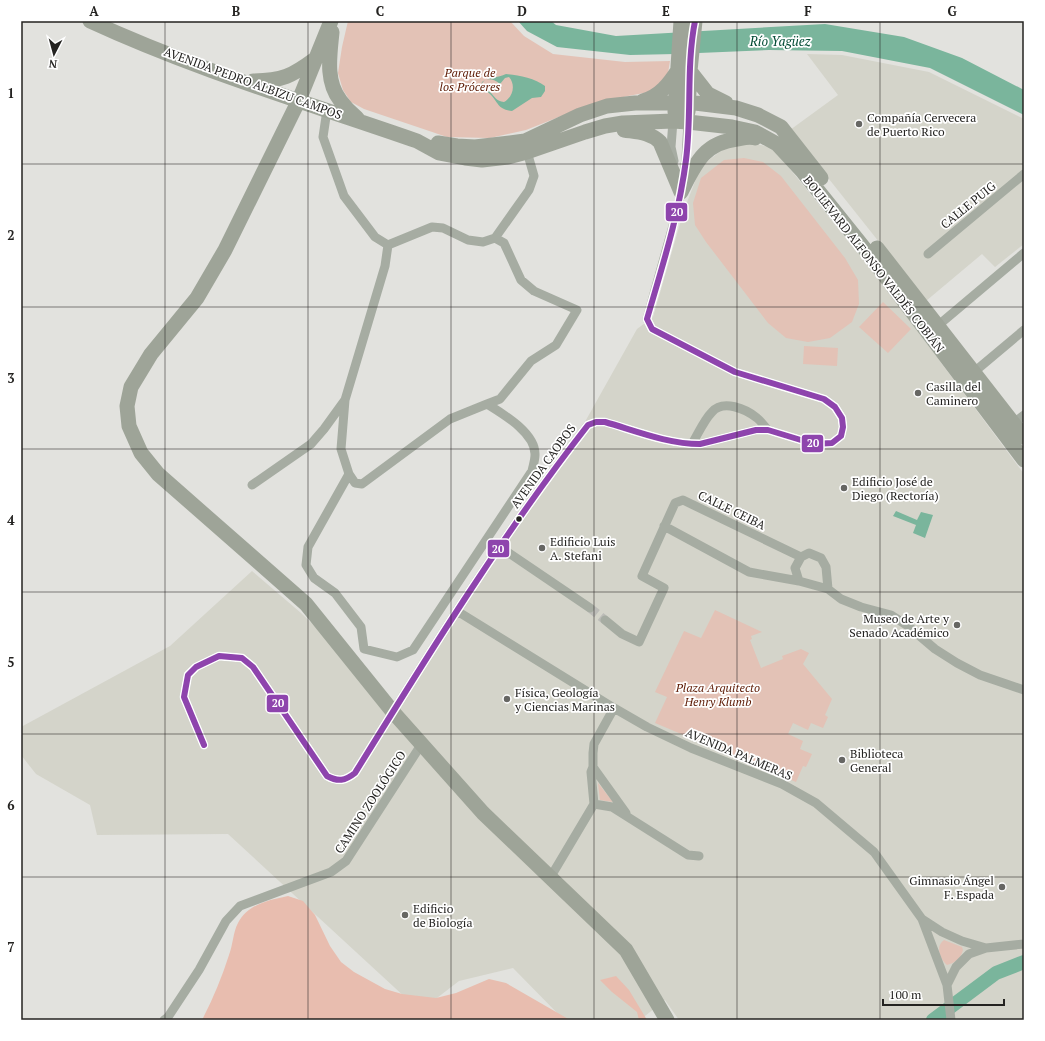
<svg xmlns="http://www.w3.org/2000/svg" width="1045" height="1041" viewBox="0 0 1045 1041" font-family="'PT Serif',serif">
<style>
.built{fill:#d4d4ca}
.green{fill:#e3c2b6}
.forest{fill:#e8bdaf}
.water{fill:#7ab59c;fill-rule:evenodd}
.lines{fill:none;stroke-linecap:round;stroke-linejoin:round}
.river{stroke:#7ab59c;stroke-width:14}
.street-tunnel{stroke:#bcbcb8;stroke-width:9;stroke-dasharray:9 4.5;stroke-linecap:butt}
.street{stroke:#a6aca2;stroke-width:9}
.primary{stroke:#9ea498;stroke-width:15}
.bus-1-casing{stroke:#fff;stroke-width:9}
.bus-1{stroke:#8e44ad;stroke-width:6}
.grid{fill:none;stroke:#242321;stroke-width:1;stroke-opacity:0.55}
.poi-dot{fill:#666663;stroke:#fff;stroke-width:1.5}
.bus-dot{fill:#242321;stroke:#fff;stroke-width:1.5}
.labels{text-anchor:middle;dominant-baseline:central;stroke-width:3.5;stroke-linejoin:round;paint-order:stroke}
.park-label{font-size:12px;font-style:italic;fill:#5e1b05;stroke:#fff}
.street-label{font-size:12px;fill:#242321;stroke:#fff}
.poi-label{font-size:12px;fill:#242321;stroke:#fff;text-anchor:start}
.water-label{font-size:13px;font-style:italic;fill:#024b34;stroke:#fff}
.line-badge{stroke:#fff;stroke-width:1.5}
.badge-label{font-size:11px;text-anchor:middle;font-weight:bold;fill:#fff}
.neatline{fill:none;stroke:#242321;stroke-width:1.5}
.grid-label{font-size:13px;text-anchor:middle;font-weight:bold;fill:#242321}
</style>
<rect width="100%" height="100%" fill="#e2e2de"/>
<path class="built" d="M807,54l35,1 87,17 95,47v125l-29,23 -13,-13 -56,47 -136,-171 48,-35z
M749,142l24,6 102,126 149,200v546h-345l-14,-20 -25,20h-76l-51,-52 -54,13 -39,30 -192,-177 -131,1 -7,-30 -54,-31 -15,-19v-28l149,-81 82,-75 49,42 93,90 61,-94 131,-189 51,-91 16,-12 31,-107 17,-44 25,-19z"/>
<path class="green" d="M348,21h162l14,15 29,18 72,8 45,-1 -3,18 -13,12 -26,5 -39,9 -63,25 -36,8 -43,-1 -83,-28 -13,-7 -8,-12 -5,-17 4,-26z
M744,158l19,4 18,14 64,82 13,22 1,24 -7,18 -22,16 -22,4 -22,-4 -18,-15 -62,-81 -11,-17 -2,-22 8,-25 23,-18z
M883,302l28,27 -23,24 -29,-26z
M804,346l34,2 -1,18 -34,-2z
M715,610l47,22 -11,4 1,3 -2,1 11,28 22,-9 -1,-3 19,-7 8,4 -6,11 29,35 -7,16 3,2 -5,11 -12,-5 -3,7 -15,-7 -5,11 15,7 -3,8 12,5 -6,13 -3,-1 -7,16 -141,-59 12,-26 -12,-5 29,-61 17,7z
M598,783l15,19 -13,-2z
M944,940l18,7 1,3c-2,8 -8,13 -16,15 -7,-6 -12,-19 -3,-25z"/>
<path class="forest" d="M288,896l15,5 12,14 15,31 11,16 13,10 31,17 17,5 34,4 20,-5 33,-14 17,4 64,37h-368c11,-21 20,-43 27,-65 4,-10 4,-23 9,-32 10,-19 31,-23 50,-27z
M616,976l13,14 18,30h-8l-2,-8 -25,-20 -12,-12z"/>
<path class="water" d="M518,21h33l5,4 60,11 209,-12 79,13 58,21 62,32v25l-94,-47 -88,-17 -73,-1 -94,4 -45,1 -73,-8 -30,-16z
M506,74c12,1 29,4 39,12v5l-4,6 -9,1 -20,13c-15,-2 -13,-8 -22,-17 -3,-3 -7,-4 -9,-8l1,-4c6,-5 16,-4 24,-8zM509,77c7,8 4,20 -5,25 -8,-1 -9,-5 -14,-10 -4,-3 -6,-3 -9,-6 3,-10 13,-7 19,-2l5,-6z
M896,511l21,9 4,-8 12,3 -8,23 -12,-5 3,-8 -23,-9z"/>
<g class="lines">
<path class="river" d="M933,1020l63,-47 28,-11"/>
<path class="street-tunnel" d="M590,608l15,12"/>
<path class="street" d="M327,110l-4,27 21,59 31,41 13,8
M673,121l-2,26 3,14
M928,254l96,-80
M935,328l89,-75
M974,372l50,-42
M345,400l-4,49 8,25 6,9 7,1 88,-65 37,-15c16,10 49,29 48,51 0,5 -2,11 -3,16l-119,179 -16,7 -33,-8 -3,-22 -26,-34 -21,-15 -8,-13 2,-18 41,-73
M487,404l13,-5 31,-38 25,-16 21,-35 -43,-19 -13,-11 -17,-37 -9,-5
M1010,426l14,-11
M692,444c6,-10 12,-24 20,-32 11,-13 34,-3 45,6 4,3 7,8 11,12
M252,485l59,-41 13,-15 21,-29 40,-134 3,-21 44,-18 11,1 25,12 15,2 12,-4 34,-48 5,-14 -8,-28
M664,526l85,46 50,9
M500,547l90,61
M828,589l-2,-22 -5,-9 -12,-5 -8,4 -6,11 4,13 29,8 13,10 20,8 30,8 17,11 27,23 22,14 23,12 44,15
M457,611l157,97 33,19 44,21 91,36 34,19 58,49 48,67 20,13 20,9 24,7 38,-4
M605,620l17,14 17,8 25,-54 -22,-12 33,-73 8,-3 118,57
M204,745l-20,-48 4,-22 8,-8 23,-11 23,2 11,9 74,109c11,6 18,5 28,-3 73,-118 147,-238 233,-348l8,-3h9c31,9 63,22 95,22l56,-14h12l46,14 18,-1 9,-7 2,-9 -1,-9 -7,-11 -11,-8 -89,-27 -83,-43 -5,-10 31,-111 8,-49 2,-37
M593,767l33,46
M594,804l18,3 76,48 11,1
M550,878l44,-74 -3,-32 2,-5v-14l1,-9 20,-36
M922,919l25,66 4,35
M947,985l9,-18 13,-13 17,-6
M164,1020l4,-3 31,-47 27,-49 14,-15 91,-34 15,-11 75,-116"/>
<path class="primary" d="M90,21c106,49 218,82 327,120l22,12 26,5 17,2 26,-3 19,-5 58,-20 20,-6 18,-3 50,-2 15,1 44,5 23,5 22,12 26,28 61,76 160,212
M331,21l-32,79 -74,150 -28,48 -46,56 -20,33 -4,19 2,20 12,27 17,21 148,130 87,108 90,101 143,137 41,70
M332,32c-2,22 -7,49 8,68 5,7 11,13 17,18
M690,71l18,23 18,9
M253,81c29,0 39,-5 62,-22
M643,101c17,-5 26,-17 35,-31
M675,112l6,-91
M688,112l2,-41 5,-50
M624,130c13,2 26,2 36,12l21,50
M438,143l19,3 18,1 35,-4 15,-2 55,-26 27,-9 28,-3h60l41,5 22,7 23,12 40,51
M681,192c14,-27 22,-49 56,-53 6,-1 12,-3 18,-1
M877,248l147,189"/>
<g class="bus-1-casing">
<path id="bus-1" d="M204,745l-20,-48 4,-22 8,-8 23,-11 23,2 11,9 74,109c11,6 18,5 28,-3 73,-118 147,-238 233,-348l8,-3h9c31,9 63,22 95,22l56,-14h12l46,14 18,-1 9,-7 2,-9 -1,-9 -7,-11 -11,-8 -89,-27 -83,-43 -5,-10c15,-52 32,-104 39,-159 6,-46 0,-93 9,-139"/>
</g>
<use href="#bus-1" class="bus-1"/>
</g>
<path class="grid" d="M165,21v999M308,21v999M451,21v999M594,21v999M737,21v999M880,21v999M21,164h1003M21,307h1003M21,449h1003M21,592h1003M21,734h1003M21,877h1003"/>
<g class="poi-dot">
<circle cx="859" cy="124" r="4"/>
<circle cx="918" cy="393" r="4"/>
<circle cx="844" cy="488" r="4"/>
<circle cx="542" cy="548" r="4"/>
<circle cx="957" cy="625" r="4"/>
<circle cx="507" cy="699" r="4"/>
<circle cx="842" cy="760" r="4"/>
<circle cx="1002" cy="887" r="4"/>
<circle cx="405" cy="915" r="4"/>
</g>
<circle class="bus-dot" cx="519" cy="519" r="3.5"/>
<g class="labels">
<g class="park-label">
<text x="470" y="72">Parque de<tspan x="470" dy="14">los Próceres</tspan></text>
<text x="718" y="687">Plaza Arquitecto<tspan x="718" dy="14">Henry Klumb</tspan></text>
</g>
<g class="street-label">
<text transform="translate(253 83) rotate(20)">AVENIDA PEDRO ALBIZU CAMPOS</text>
<text transform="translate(968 205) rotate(-39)">CALLE PUIG</text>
<text transform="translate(874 264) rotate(52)">BOULEVARD ALFONSO VALDÉS COBIÁN</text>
<text transform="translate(543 466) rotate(-54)">AVENIDA CAOBOS</text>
<text transform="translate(732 510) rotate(26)">CALLE CEIBA</text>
<text transform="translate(739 754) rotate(23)">AVENIDA PALMERAS</text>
<text transform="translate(370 802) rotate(-57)">CAMINO ZOOLÓGICO</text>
</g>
<g class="poi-label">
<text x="867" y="117">Compañía Cervecera<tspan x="867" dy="14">de Puerto Rico</tspan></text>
<text x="926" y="386">Casilla del<tspan x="926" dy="14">Caminero</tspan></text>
<text x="852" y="481">Edificio José de<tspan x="852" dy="14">Diego (Rectoría)</tspan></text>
<text x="550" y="541">Edificio Luis<tspan x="550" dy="14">A. Stefani</tspan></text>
<text x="949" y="618" text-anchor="end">Museo de Arte y<tspan x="949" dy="14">Senado Académico</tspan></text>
<text x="515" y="692">Física, Geología<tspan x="515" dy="14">y Ciencias Marinas</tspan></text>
<text x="850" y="753">Biblioteca<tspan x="850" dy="14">General</tspan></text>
<text x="994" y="880" text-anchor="end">Gimnasio Ángel<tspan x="994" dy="14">F. Espada</tspan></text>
<text x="413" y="908">Edificio<tspan x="413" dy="14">de Biología</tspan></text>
</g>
<g class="water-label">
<text x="780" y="41">Río Yagüez</text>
</g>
</g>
<g class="line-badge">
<rect x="665" y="202" width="23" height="20" rx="4" fill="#8e44ad"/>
<rect x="801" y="434" width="23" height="19" rx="4" fill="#8e44ad"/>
<rect x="487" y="539" width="23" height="19" rx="4" fill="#8e44ad"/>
<rect x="266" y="694" width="23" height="19" rx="4" fill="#8e44ad"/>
</g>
<g class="badge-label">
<text x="677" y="216">20</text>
<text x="813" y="447">20</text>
<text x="498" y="553">20</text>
<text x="278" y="707">20</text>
</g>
<rect width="1045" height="1041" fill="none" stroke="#ffffff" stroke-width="44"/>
<g transform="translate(54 54) rotate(186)" stroke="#ffffff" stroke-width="3" paint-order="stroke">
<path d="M0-3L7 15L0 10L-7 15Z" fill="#242321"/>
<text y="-6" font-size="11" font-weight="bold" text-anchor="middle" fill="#242321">N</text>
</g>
<path d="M883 999v6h121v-6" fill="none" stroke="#242321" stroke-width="2"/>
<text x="889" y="999" font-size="12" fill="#242321" stroke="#ffffff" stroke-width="3" paint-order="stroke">100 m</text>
<rect x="22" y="22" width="1001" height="997" class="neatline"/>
<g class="grid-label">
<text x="94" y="16">A</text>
<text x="236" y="16">B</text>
<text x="380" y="16">C</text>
<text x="522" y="16">D</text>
<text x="666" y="16">E</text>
<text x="808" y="16">F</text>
<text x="952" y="16">G</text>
<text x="11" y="98">1</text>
<text x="11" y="240">2</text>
<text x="11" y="383">3</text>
<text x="11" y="525">4</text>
<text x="11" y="667">5</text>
<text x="11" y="810">6</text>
<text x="11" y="952">7</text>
</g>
</svg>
